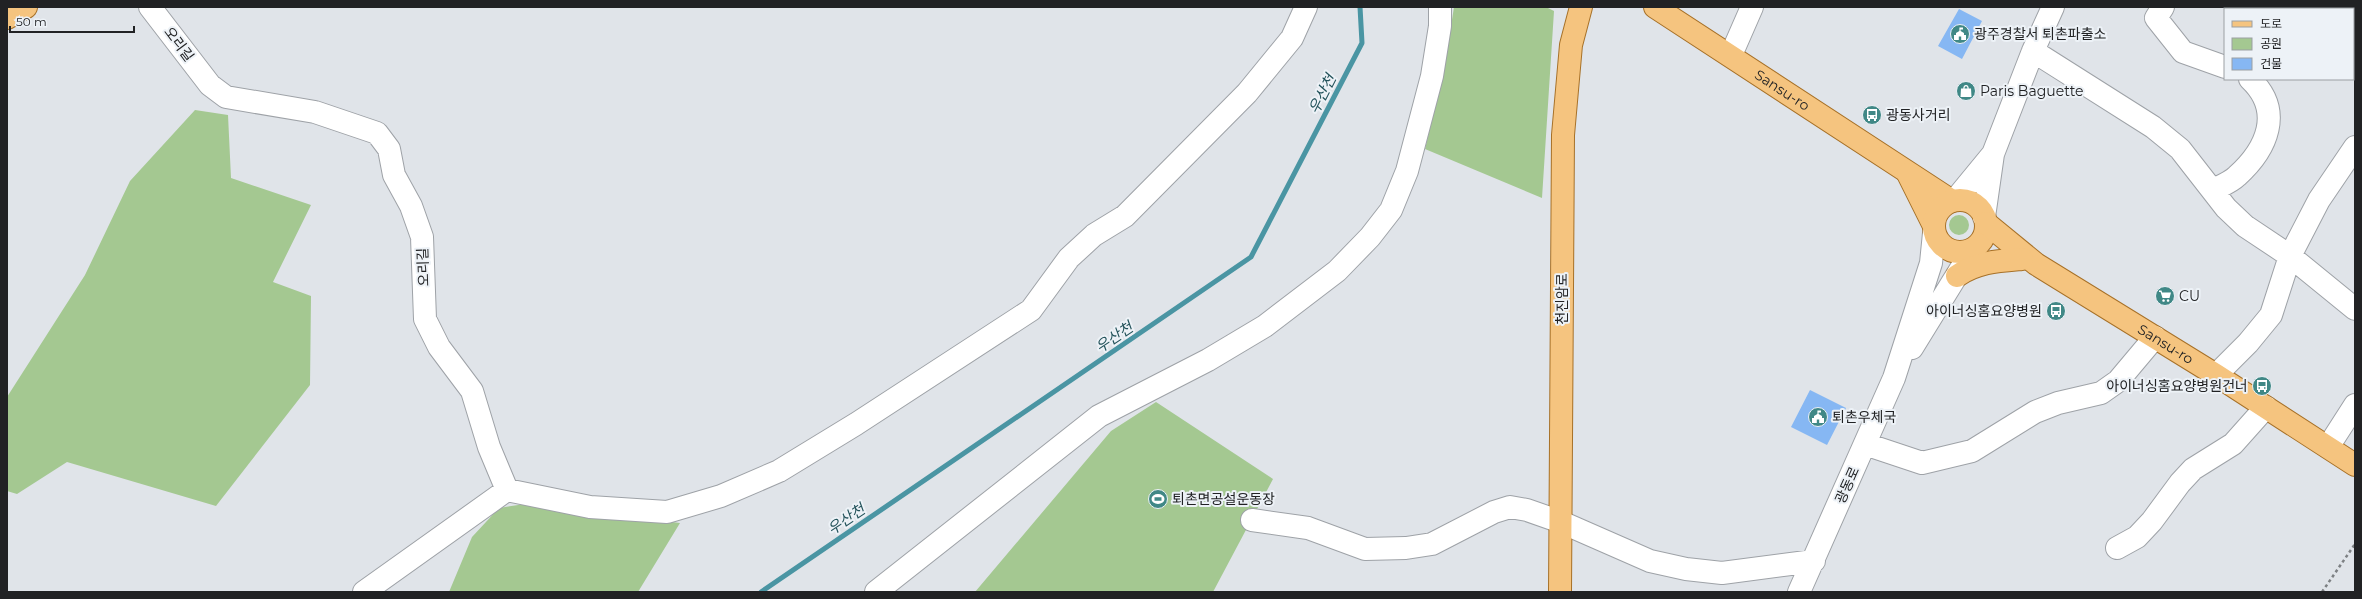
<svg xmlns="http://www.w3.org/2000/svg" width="2362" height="599" viewBox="0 0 2362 599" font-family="Montserrat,'Noto Sans KR',sans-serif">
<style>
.green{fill:#a4c891}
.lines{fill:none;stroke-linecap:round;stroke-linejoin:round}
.stream{stroke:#4a95a3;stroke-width:5}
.building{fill:#86b7f3}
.minor-casing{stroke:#9ea2a7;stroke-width:24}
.major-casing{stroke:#a77128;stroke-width:24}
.path{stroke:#7d8083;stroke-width:2.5;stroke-dasharray:3 3;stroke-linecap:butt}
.minor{stroke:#fff;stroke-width:22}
.major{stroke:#f5c47f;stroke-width:22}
.labels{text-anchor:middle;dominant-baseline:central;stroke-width:4;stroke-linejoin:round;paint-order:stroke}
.poi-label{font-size:14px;fill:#212224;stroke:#edf2f7;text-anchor:start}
.street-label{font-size:14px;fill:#212224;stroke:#edf2f7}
.water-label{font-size:15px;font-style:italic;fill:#23525a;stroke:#edf2f7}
</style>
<rect width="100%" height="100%" fill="#e0e4e9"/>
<path class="green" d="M1454,7h92l8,4 -12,187 -117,-49 20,-85z
M195,110l33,5 3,63 80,27 -38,77 38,14 -1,89 -94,121 -149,-44 -50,32 -10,-3v-94l78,-122 45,-94z
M1949 225a10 10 0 1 1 20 0a10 10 0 1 1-20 0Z
M1156,402l117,77 -60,113h-238l136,-161z
M525,504l155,19 -42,69h-189l23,-55 27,-29z"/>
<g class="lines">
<path class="stream" d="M761,592l490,-335 111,-214 -2,-36"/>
</g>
<path class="building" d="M1959,9l23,12 -20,38 -24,-13z
M1810,390l36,18 -19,37 -36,-18z"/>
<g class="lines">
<g class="minor-casing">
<path id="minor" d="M150,7l60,78 16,12 89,15 62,21 12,16 5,26 17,31 11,31 3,82 14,28 33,44 17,56 18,43 -143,102
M2163,7l-7,11 27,34 42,15
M2033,51l120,76 27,22 46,59 19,18 45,30 65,53
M1731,55l21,-48
M2213,190c8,-4 18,-8 24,-14 30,-27 47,-65 13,-97
M1955,200l37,-45
M1984,217l9,-63 40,-103 20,-44
M1912,348l61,-99
M2216,375l32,-32 23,-28 19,-59 29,-56 36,-53
M1865,444l57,19 50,-12 63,-39 23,-9 43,-10 17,-12 37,-44
M2328,447l27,-42
M507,490l83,17 77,5 54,-16 58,-25 77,-47 175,-114 38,-52 25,-23 31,-19 122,-123 45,-55 14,-31
M1252,520l56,8 57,21 41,-1 26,-4 62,-32 16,-5 17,3 34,12 89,39 36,8 36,4 92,-12
M2117,548l20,-11 15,-16 28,-38 13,-14 40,-25 33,-37
M876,592l223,-176 109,-56 57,-34 72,-55 33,-34 21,-27 16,-39 25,-95 8,-50v-19
M1799,592l95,-214 37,-115 3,-30"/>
</g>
<g class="major-casing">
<g id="major">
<path id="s1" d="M1655,7l297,194"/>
<path d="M7,18l19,-11"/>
<path d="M1908,174l25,50"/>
<circle cx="1960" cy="226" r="26"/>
<path id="s2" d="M1986,223l50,41 180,111 139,90"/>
<path d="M1957,276c20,-14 41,-15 65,-17"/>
<path d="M1560,592l3,-457 8,-90 10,-38"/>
</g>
</g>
<path class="path" d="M2322,592l33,-48"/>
<use href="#minor" class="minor"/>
<use href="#major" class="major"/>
</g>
<defs>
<g id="civic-disc" transform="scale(1)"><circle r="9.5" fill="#408886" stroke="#edf2f7"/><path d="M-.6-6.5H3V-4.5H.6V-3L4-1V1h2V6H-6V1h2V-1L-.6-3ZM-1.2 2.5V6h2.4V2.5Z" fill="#fff"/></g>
<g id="shop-disc" transform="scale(1)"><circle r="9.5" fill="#408886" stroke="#edf2f7"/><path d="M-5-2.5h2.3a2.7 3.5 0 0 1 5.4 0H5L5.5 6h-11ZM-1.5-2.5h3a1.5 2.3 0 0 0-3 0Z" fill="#fff"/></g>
<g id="bus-disc" transform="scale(1)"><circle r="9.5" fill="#408886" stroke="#edf2f7"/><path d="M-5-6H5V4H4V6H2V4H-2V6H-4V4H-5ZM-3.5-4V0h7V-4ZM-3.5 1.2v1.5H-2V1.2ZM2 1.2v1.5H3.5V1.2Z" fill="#fff"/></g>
<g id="supermarket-disc" transform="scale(1)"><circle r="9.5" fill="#408886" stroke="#edf2f7"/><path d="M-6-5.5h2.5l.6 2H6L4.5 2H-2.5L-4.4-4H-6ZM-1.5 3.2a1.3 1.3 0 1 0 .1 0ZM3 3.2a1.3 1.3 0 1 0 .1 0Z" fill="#fff"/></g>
<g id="stadium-disc" transform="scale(1)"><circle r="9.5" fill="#408886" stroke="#edf2f7"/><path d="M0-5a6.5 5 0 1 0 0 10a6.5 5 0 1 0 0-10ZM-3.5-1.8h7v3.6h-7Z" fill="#fff"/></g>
</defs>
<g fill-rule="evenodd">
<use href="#civic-disc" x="1960" y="34"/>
<use href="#shop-disc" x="1966" y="91"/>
<use href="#bus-disc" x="1872" y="115"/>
<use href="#supermarket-disc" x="2165" y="296"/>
<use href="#bus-disc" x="2056" y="311"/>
<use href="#bus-disc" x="2262" y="386"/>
<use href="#civic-disc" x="1818" y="417"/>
<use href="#stadium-disc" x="1158" y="499"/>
</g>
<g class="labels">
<g class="poi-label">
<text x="1974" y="34">광주경찰서 퇴촌파출소</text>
<text x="1980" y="91">Paris Baguette</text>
<text x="1886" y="115">광동사거리</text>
<text x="2179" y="296">CU</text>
<text x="2042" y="311" text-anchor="end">아이너싱홈요양병원</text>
<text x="2248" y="386" text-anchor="end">아이너싱홈요양병원건너</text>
<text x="1832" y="417">퇴촌우체국</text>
<text x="1172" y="499">퇴촌면공설운동장</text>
</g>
<g class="street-label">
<text transform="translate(179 44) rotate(53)">오리길</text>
<text stroke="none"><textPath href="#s1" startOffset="152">Sansu-ro</textPath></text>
<text transform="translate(423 267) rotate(-92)">오리길</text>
<text transform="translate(1562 299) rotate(-90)">천진암로</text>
<text stroke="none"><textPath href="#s2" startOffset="217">Sansu-ro</textPath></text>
<text transform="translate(1847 485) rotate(-66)">광동로</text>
</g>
<g class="water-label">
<text transform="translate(1322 94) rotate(-63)">우산천</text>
<text transform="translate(1114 337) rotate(-34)">우산천</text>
<text transform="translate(846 519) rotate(-34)">우산천</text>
</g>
</g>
<rect width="2362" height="599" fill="none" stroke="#212224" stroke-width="16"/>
<rect x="2224" y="8" width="130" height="72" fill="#edf2f7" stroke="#9b9fa3"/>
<rect x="2232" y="21" width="20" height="6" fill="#f5c47f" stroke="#9b9fa3"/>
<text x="2260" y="28" font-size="12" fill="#212224">도로</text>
<rect x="2232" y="38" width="20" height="12" fill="#a4c891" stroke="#9b9fa3"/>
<text x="2260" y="48" font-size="12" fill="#212224">공원</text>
<rect x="2232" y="58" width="20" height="12" fill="#86b7f3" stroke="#9b9fa3"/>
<text x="2260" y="68" font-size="12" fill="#212224">건물</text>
<path d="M10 26v6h124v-6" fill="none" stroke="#212224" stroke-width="2"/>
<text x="16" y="26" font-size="12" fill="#212224" stroke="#edf2f7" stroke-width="3" paint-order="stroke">50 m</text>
</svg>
